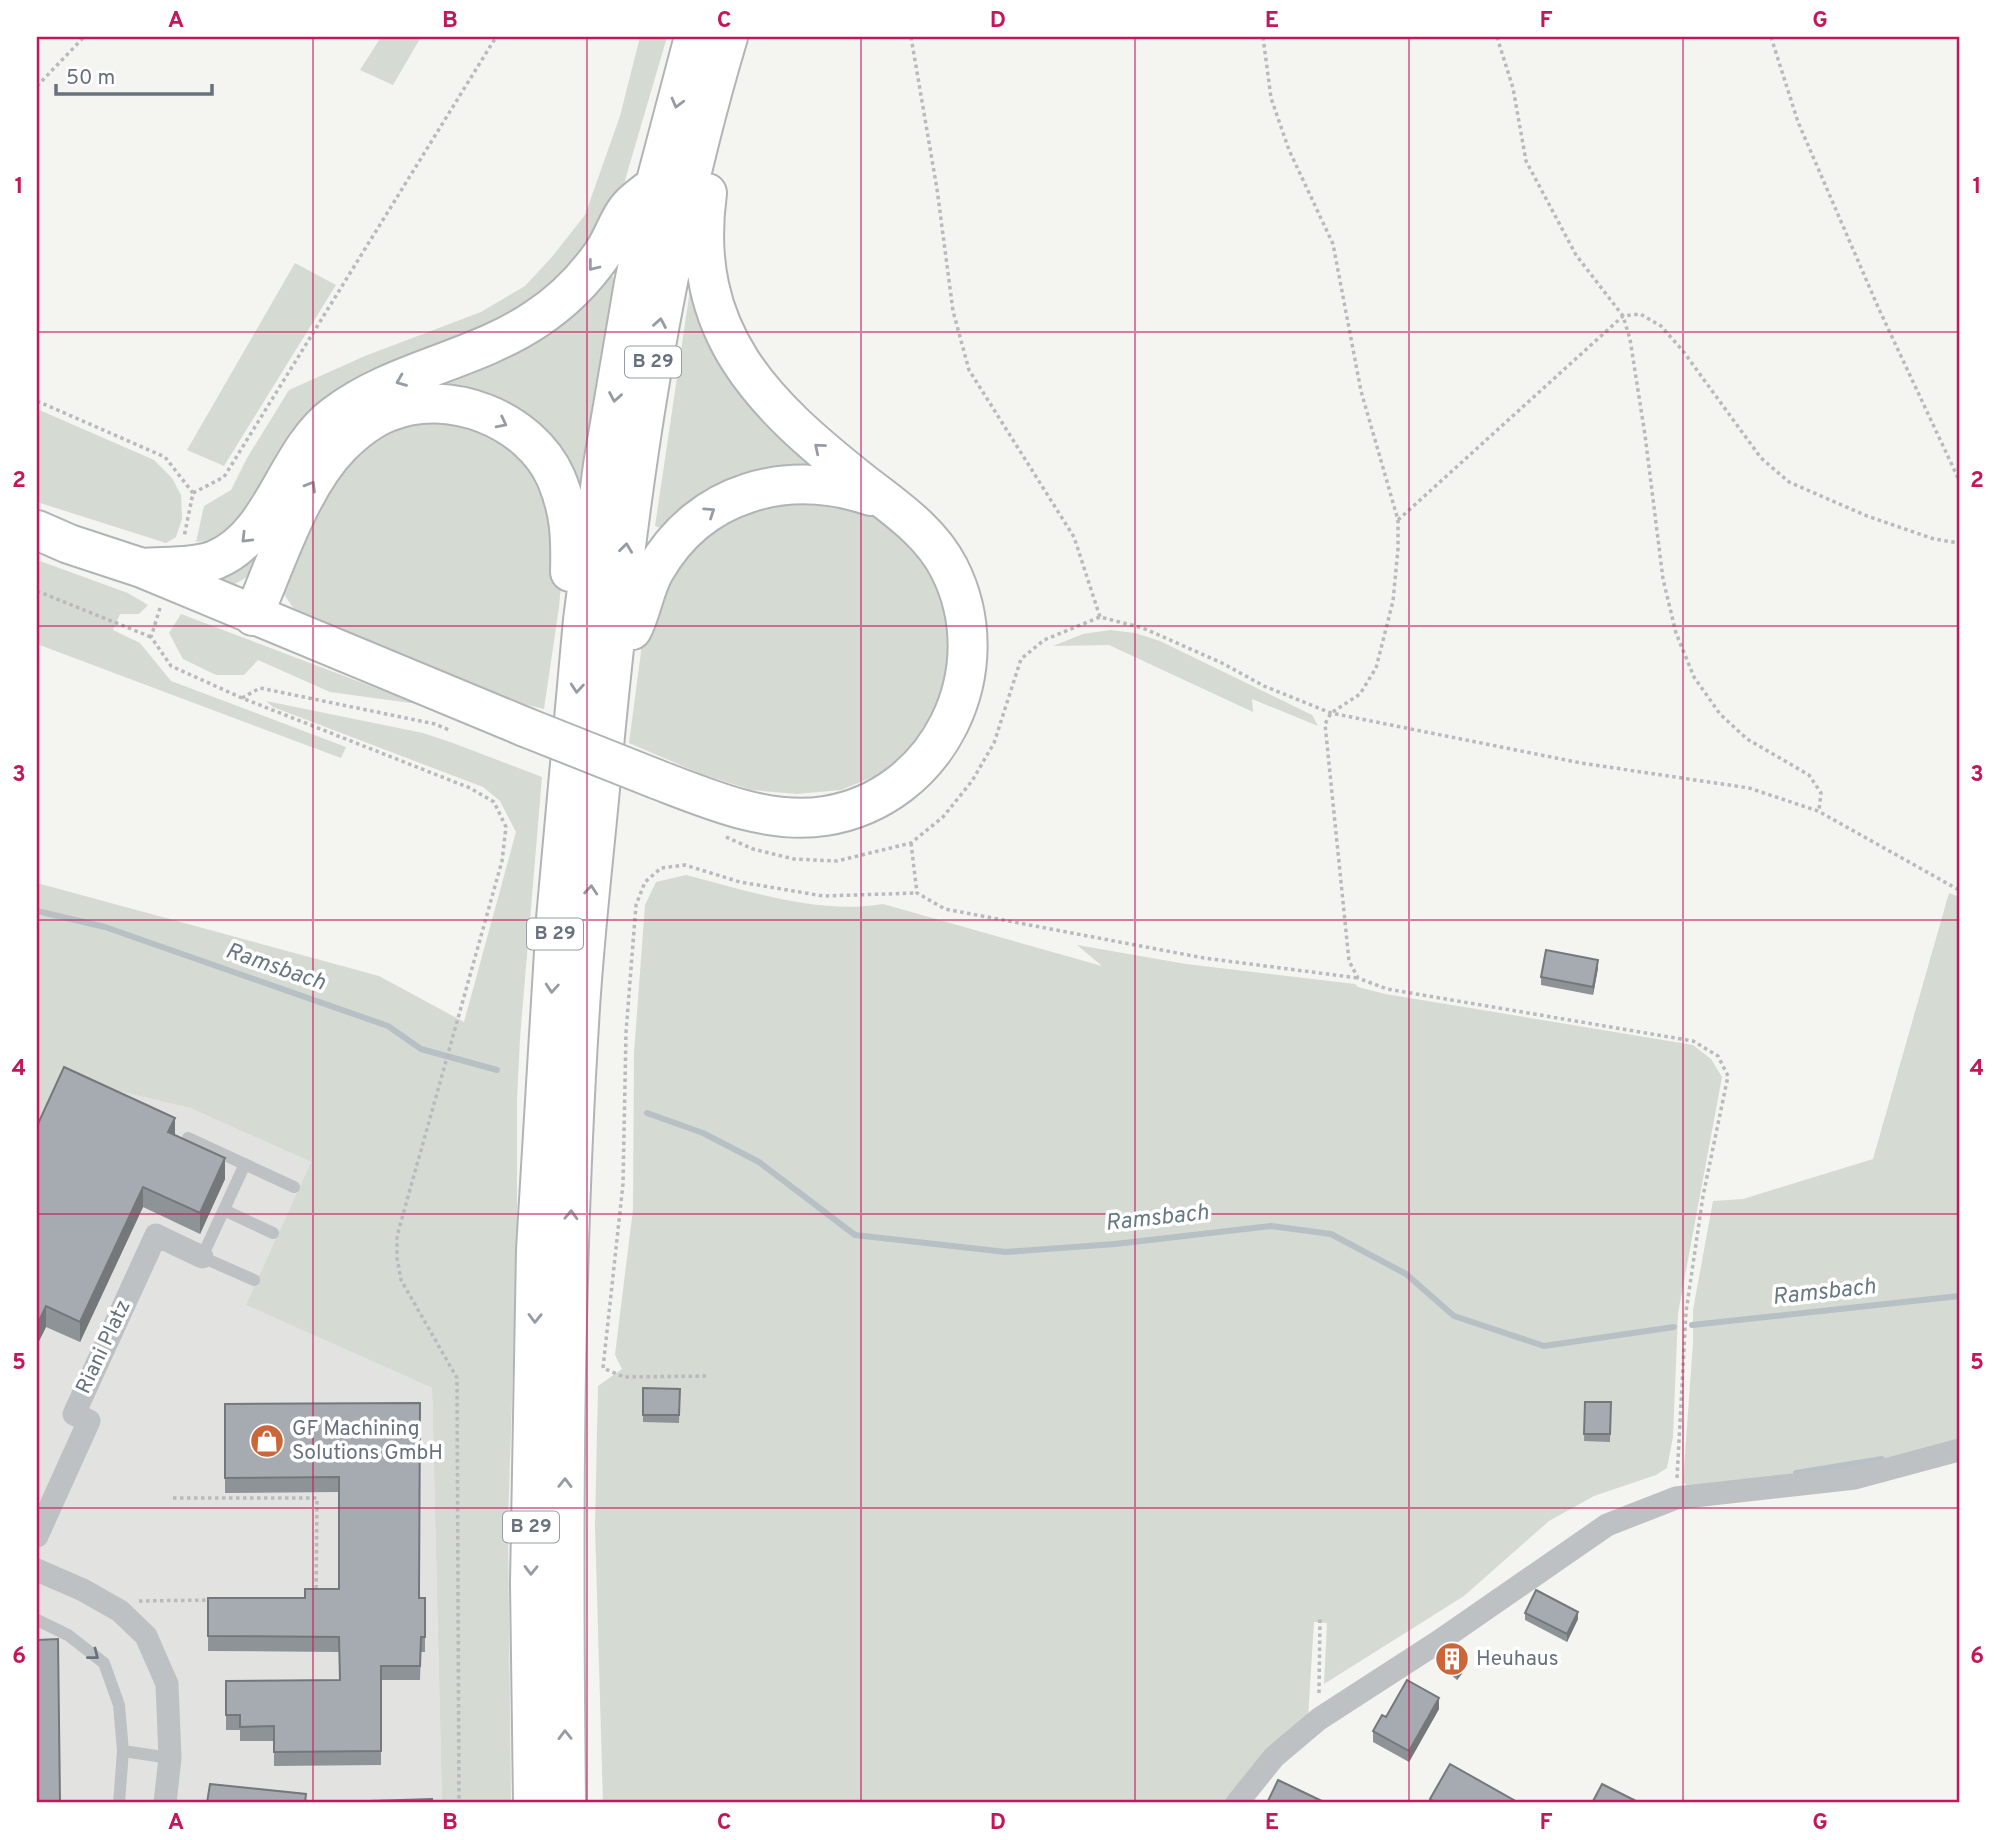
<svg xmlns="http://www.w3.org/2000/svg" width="1996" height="1840" viewBox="0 0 1996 1840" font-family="Overpass,sans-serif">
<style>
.built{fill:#e2e3e1}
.green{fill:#d5dad3}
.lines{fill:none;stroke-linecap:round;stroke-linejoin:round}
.stream{stroke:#b7c0c4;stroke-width:6}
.highway-casing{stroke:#b1b4b7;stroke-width:42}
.path{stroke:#b8babc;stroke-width:3.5;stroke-dasharray:3.5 3.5;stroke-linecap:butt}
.lane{stroke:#bec1c4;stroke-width:12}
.street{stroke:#bec1c4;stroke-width:23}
.highway{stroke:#fff;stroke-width:38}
.highway-bridge-casing{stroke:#b1b4b7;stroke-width:42;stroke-linecap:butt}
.highway-bridge{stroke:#fff;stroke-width:38}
.wall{fill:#8e9397}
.shaded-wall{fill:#74787b}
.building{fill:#a5abb0;stroke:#74787b;stroke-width:2}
.oneway{stroke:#959ca5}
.oneway2{stroke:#67727e}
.grid{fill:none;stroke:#c2185b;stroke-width:2;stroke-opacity:0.55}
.labels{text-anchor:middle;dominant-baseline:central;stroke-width:7;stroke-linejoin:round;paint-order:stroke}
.shield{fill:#fff;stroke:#959ca5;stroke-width:2}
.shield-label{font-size:19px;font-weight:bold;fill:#67727e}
.street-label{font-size:21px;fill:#67727e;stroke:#fff}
.poi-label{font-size:21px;fill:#67727e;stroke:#fff;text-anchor:start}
.water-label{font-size:23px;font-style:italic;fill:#687982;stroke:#fff}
.neatline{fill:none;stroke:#c2185b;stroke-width:2.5}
.grid-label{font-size:23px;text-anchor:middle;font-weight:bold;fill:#c2185b}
</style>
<rect width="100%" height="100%" fill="#f4f4f1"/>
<path class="built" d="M59,1077l131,31 121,54 -64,143 185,83 10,415h-405v-679z"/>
<path class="green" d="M381,37h40l-28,48 -33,-15z
M640,37h27l-44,150 -55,88 -327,252 -29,13 -16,2 8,-36 27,-16 16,-32 42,-68 76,-34 116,-44 44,-26 26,-28 34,-43 35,-99z
M295,263l41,22 -112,181 -37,-16z
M693,270l141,201 -168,59 -11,-4z
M602,272l7,1 5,5 -36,213c-28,-68 -89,-111 -164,-99 -29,5 -55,16 -77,36 -38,36 -56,92 -80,139l-12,11 -10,6 -35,-14c86,-24 77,-91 133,-144 46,-43 114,-50 169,-76 39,-19 71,-46 100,-78z
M37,409l117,51 18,18 9,17 1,24 -6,18 -10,6 -129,-41z
M450,412l86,52 27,99 -4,44 -15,102 -34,-8 -216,-92 -13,-19 22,-65 62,-86z
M777,499l86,10 36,23 28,29 19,39 4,70 -14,43 -23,34 -33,27 -39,16 -44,4 -45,-4 -51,-16 -72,-31 17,-129 51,-77z
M37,560l91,33 20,12 -9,9h-19l-7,16 27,13 31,38 175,66 -5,11 -304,-114z
M181,614l237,90 -88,-12 -72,-32 -14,15h-28l-33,-16 -14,-26z
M1110,630l25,3 25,8 152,74 6,11 -66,-27 1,13 -144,-67 -56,1 30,-12z
M266,701l157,32 30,10 89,34 -22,261 -3,62v142l-9,282 3,279h-69l-10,-415 -186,-83 65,-143 -121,-54 -131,-31 -22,47v-241l342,93 85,46 52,-190 -16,-31 -17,-14 -210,-80z
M686,875c63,16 132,40 197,29l219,62 -25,-21 109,19 169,20 3,3 27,7 308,51 18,14 11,18 -44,236 -5,124 -6,31 -11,7 -62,21 -45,25 -85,75 -140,88 3,-61 -13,-1 -6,96 -79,85h-626l-8,-277 3,-140 24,-17 -7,-14 18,-146 1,-156 11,-148 11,-23z
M1949,893l10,4v546l-104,25 -167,19 -5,-5 10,-139v-33l20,-109 30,-2 130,-40z"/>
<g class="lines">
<path class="stream" d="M37,911l68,16 283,99 33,23 76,21
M647,1113l56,20 56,29 96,73 151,17 109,-8 156,-18 60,8 75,40 48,42 90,30 130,-19
M1692,1325l267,-29
M1796,1473l86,-14"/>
<g class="highway-casing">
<path id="highway" d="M37,530l32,14 73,24 383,159
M142,568c24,-2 51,0 73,-8 59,-24 70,-108 120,-145 59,-45 139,-54 201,-96 26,-17 49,-40 67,-66 10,-14 15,-34 26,-46 6,-7 14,-12 20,-17
M253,616c23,-53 47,-129 87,-170 14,-14 30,-27 48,-34 60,-25 142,7 168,66 14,33 15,59 14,94
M632,630c10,-19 12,-41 23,-60 45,-79 133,-102 216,-74
M656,779c52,20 112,46 169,37 114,-18 176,-146 124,-248 -19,-37 -54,-60 -86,-85 -100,-79 -175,-150 -156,-290
M533,1803l-3,-220 6,-333 20,-331 27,-299 20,-155 31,-182 21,-98 39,-148
M566,1803c-3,-265 -3,-531 14,-795 5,-81 15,-161 22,-241 23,-246 55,-493 126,-730"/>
</g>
<path class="path" d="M911,37l26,152 16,122 16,59 105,167 26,80
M1263,37l8,61 18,52 44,94 28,147 37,129v29l-5,52 -17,67 -16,26 -29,19 -6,11 24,237 9,17 29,11 306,52 25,15 10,20 -25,120 -17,116 -9,166
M1497,37l16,51 13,73 50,94 47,61 7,23 15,96 18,144 13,54 18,44 26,37 27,25 62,36 12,18 -2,17
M1771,37l27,85 80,185 81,173
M37,86l47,-49
M37,401l128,56 28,36 -9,44
M193,493l31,-16 272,-440
M1398,520l225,-204 17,-2 21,12 22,25 78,107 28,24 78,34 67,23 25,4
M37,591l114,46
M160,608l-9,29 20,29 71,32 228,90 24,14 12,25 -4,34 -105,375v22l4,22 56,98 2,425
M242,698l18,-10 175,36 14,6
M726,837l27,12 41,10 43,2 74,-18 32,-26 29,-36 22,-38 27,-84 23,-19 56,-23 43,11 79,35 42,23 67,27 250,50 168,25 69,23 141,79
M911,843l6,50 28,16 259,49 154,20
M706,1376l-82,1 -21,-9 20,-184 3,-152 10,-127 9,-23 16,-14 24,-3 55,17 83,14 94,-3
M173,1498h144l-1,95
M139,1601l73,-1
M1319,1693l1,-74"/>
<path class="lane" d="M188,1138l106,49
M245,1164l-43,93 52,23
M224,1210l49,23
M37,1620l31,15 36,28 15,42 4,46 -4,52
M123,1751l47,7"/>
<path class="street" d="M37,1536l52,-115 -15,-7 82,-179 46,22
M37,1570l46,20 37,21 26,25 21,48 3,74 -5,45
M1237,1803l37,-46 45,-38 119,-77 169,-117 69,-27 179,-20 104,-28"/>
<use href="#highway" class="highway"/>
<g class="highway-bridge-casing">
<path id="highway-bridge" d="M525,727l131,52"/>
</g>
<use href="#highway-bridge" class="highway-bridge"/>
</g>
<path class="wall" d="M1598,968l-5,27 -52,-10v-8z
M37,1126l138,9 50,44 -25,55 -57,-27 -63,135 -34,-15 -8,16h-1z
M643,1388l37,1 -1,34 -36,-1z
M1585,1402h26l-1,40 -26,-1z
M420,1403v195h5v54h-4l-1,28h-39v85l-107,1v-25h-34v-11h-14v-49l114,-1 -1,-28 -131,-1v-53h97l34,-9v-97l-114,1v-89z
M1525,1613l53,6 -11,23 -42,-22z
M1440,1663l27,4 -10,13 -17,-14z
M1439,1709l-30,53 -36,-20v-11l13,-14z"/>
<path class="shaded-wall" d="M1598,960v8l-5,27v-8z
M175,1118v21l-7,-7z
M225,1158v21l-25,55v-21z
M143,1187v20l-63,135v-20z
M46,1306v21l-8,16v-20z
M1578,1612v7l-11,23v-8z
M1467,1663v4l-10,13v-4z
M1439,1698v11l-30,53v-11z"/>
<path class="building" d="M1546,950l52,10 -5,27 -52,-10z
M64,1067l111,51 -7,14 57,26 -25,55 -57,-26 -63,135 -34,-16 -8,17 -1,-1v-196z
M643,1388l37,1 -1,26h-36z
M1585,1402h26l-1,32h-26z
M420,1403l-1,195h6v39h-4l-1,29h-39v85l-107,1v-26l-34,1v-12h-14v-34l114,-1 -1,-43 -131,-1v-38h97v-9h34v-112l-114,1v-74z
M1536,1590l42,22 -11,22 -42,-21z
M58,1639l2,164h-23v-163z
M1450,1649l17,14 -10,13 -17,-13z
M1407,1680l32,18 -30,53 -36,-20 9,-16 4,2z
M1450,1764l69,39h-82l-7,-4z
M1278,1780l48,23h-59z
M210,1784l96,10 -1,9h-98z
M1602,1784l38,19h-48z
M432,1799v4h-63v-2z"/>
<defs><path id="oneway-chevron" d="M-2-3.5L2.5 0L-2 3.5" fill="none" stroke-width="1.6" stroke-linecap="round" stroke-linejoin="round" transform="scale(1.75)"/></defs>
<g class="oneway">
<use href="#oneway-chevron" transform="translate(677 103) rotate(105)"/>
<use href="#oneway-chevron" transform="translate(593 266) rotate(128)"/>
<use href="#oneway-chevron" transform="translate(660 323) rotate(-80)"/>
<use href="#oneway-chevron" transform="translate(401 381) rotate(158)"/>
<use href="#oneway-chevron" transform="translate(615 397) rotate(100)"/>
<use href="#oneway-chevron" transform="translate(502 423) rotate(27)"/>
<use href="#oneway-chevron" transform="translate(819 448) rotate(-140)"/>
<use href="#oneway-chevron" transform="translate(311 486) rotate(-59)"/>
<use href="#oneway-chevron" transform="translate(710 512) rotate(-34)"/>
<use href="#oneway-chevron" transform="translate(246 538) rotate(135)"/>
<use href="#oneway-chevron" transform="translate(626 548) rotate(-83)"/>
<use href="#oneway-chevron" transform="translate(577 688) rotate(95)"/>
<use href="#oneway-chevron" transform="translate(591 890) rotate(-85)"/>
<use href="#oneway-chevron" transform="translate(552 988) rotate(94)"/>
<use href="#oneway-chevron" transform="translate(571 1215) rotate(-88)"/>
<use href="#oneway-chevron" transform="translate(535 1318) rotate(91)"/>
<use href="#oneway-chevron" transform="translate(565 1483) rotate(-89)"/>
<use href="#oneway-chevron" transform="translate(531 1570) rotate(91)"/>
<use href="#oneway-chevron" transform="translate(565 1735) rotate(-91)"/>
</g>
<use class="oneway2" href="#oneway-chevron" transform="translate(94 1655) rotate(38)"/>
<path class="grid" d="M313,37v1766M587,37v1766M861,37v1766M1135,37v1766M1409,37v1766M1683,37v1766M37,332h1922M37,626h1922M37,920h1922M37,1214h1922M37,1508h1922"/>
<defs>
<g id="shop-disc" transform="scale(1.75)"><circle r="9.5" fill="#cc6639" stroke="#fff"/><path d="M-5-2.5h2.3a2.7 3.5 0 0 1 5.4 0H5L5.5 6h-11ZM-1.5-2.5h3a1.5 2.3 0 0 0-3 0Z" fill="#fff"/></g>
<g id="building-disc" transform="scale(1.75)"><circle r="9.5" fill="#cc6639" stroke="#fff"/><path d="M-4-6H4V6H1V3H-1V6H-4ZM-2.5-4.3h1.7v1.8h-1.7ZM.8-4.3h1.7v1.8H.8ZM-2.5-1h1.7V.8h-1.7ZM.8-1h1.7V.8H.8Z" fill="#fff"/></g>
</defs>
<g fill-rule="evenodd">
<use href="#shop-disc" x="267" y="1441"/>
<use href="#building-disc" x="1452" y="1659"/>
</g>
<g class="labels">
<g class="shield">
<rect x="625" y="346.5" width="56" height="31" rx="5"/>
<rect x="527" y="918.5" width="56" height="31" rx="5"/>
<rect x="503" y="1511.5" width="56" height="31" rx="5"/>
</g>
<g class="shield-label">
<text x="653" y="362">B 29</text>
<text x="555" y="934">B 29</text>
<text x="531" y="1527">B 29</text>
</g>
<g class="street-label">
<text transform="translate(104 1347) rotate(-65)">Riani Platz</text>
</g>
<g class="poi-label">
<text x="292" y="1429">GF Machining<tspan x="292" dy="24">Solutions GmbH</tspan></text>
<text x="1476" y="1659">Heuhaus</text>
</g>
<g class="water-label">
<text transform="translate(275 968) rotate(19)">Ramsbach</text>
<text transform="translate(1157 1219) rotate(-6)">Ramsbach</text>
<text transform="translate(1824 1293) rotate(-6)">Ramsbach</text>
</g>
</g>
<rect width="1996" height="1840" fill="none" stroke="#ffffff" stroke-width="77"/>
<path d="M56 84v10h156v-10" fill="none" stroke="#67727e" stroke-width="3.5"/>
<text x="66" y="84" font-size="21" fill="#67727e" stroke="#ffffff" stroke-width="5" paint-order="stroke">50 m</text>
<rect x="38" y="38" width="1920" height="1763" class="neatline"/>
<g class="grid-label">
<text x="176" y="27">A</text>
<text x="450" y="27">B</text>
<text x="724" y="27">C</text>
<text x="998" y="27">D</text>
<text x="1272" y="27">E</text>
<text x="1546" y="27">F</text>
<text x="1820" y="27">G</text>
<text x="19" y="193">1</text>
<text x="1977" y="193">1</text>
<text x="19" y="487">2</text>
<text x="1977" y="487">2</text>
<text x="19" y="781">3</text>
<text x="1977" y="781">3</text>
<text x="19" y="1075">4</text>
<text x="1977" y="1075">4</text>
<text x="19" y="1369">5</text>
<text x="1977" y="1369">5</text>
<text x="19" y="1663">6</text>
<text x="1977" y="1663">6</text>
<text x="176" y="1829">A</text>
<text x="450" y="1829">B</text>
<text x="724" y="1829">C</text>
<text x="998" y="1829">D</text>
<text x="1272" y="1829">E</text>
<text x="1546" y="1829">F</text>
<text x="1820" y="1829">G</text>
</g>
</svg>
